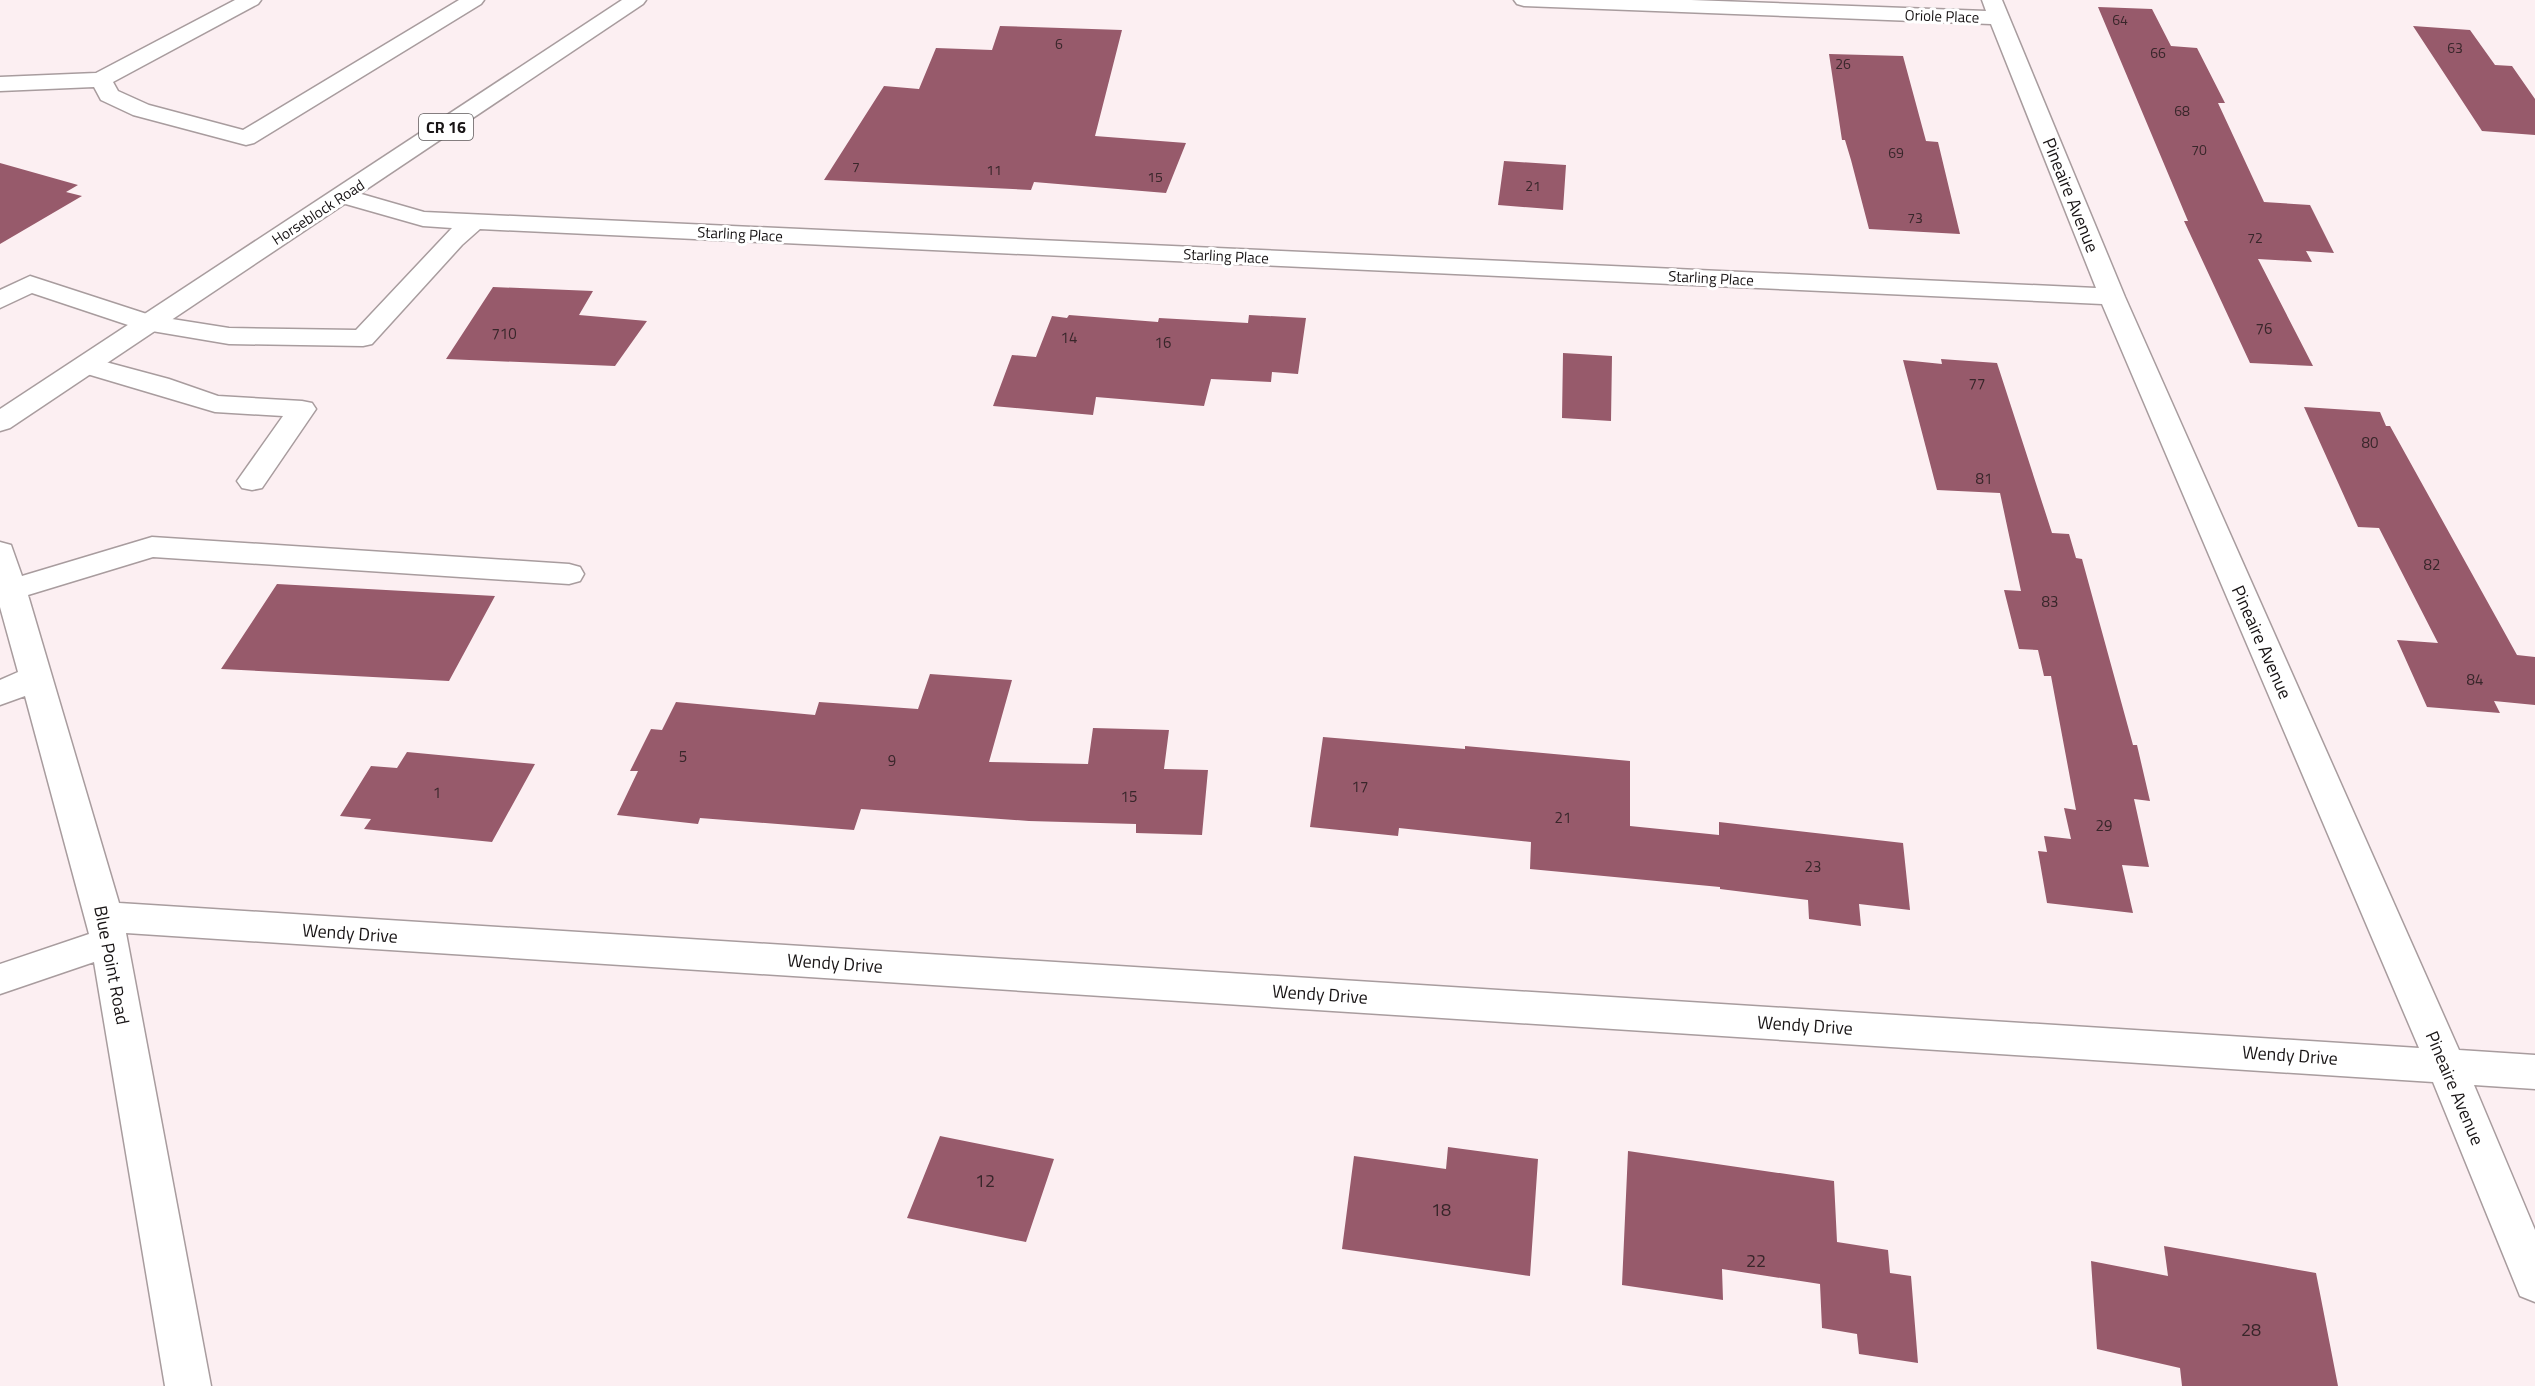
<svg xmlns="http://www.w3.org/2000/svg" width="2535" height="1386" viewBox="0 0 2535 1386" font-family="'Titillium Web',sans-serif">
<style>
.building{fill:#975a6b}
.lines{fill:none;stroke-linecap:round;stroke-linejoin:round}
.minor-casing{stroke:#a89c9e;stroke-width:3}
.major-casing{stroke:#a89c9e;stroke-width:3}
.minor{fill:#fff;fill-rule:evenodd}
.major{fill:#fff;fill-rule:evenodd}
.labels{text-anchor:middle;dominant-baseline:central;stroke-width:6;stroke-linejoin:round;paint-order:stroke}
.far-number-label{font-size:14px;fill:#38262a}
.far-street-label{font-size:15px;fill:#181415;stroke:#fff}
.number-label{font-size:15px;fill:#38262a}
.shield{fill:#fff;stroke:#5d5a5b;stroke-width:1.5}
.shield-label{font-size:16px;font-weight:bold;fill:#181415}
.street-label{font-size:18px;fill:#181415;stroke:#fff}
.near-number-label{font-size:18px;fill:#38262a}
</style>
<rect width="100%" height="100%" fill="#fceff2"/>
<path class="building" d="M2098,7l54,2 19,37 26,2 28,55h-7l46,99 46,3 24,48 -28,-2 6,11 -54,-3 55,107 -63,-3 -66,-142h4z
M1000,26l122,4 -27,106 91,7 -20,50 -132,-11 -3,8 -207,-10 60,-94 35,3 17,-41 56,2z
M2413,26l57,4 25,35 17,1 23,33v36l-53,-4z
M1829,54l74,2 23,85 12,1 22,92 -91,-5 -18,-69 -6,-20h-3z
M1504,161l62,4 -3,45 -65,-5z
M0,163l78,22 -12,7 16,4 -82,48z
M493,287l100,4 -14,24 68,6 -32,45 -169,-7z
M1069,315l89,7 1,-4 89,5 1,-8 57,3 -8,56 -26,-2 -1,10 -60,-3 -7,27 -108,-9 -3,18 -100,-9 19,-51 24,2 16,-41 15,2z
M1563,353l49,3 -1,65 -49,-3z
M1941,359l56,4 55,170 17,1 7,24 6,1 51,186h4l13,56 -16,-2 15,68 -27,-2 11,48 -86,-10 -9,-52 9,1 -3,-16 27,3 -7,-31 12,2 -25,-134h-7l-6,-26 -19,-1 -15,-59 17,1 -21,-98 -63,-3 -34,-130 39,4z
M2304,407l76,5 6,14h4l127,229 18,2v48l-41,-4 6,12 -73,-6 -30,-67 41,3 -59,-115 -21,-1z
M277,584l218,12 -46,85 -228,-12z
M930,674l82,6 -23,82 99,2 5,-36 76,2 -5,39 44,1 -6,65 -66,-2v-9l-107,-3 -168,-12 -7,21 -154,-12 -2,6 -81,-9 21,-44h-8l21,-42 11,1 14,-28 139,13 4,-13 99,7z
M1323,737l142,12v-3l165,15v65l89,9v-13l184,21 7,67 -51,-6 2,22 -52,-7 -1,-19 -88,-11v-2l-190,-18 1,-27 -132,-14 -1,8 -88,-9z
M407,752l128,12 -43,78 -128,-13 7,-10 -31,-3 31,-50 26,2z
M940,1136l114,23 -28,83 -119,-24z
M1448,1147l90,12 -8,117 -188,-27 12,-93 92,13z
M1628,1151l206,30 3,61 51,8 2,23 21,3 7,87 -59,-9 -2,-20 -35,-6 -2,-44 -98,-15 1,31 -101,-15z
M2164,1246l152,27 22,113h-156l-2,-18 -83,-19 -6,-88 77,15z"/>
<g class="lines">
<g class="minor-casing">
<path id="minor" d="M235,0h26l-3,4 -145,78 5,9 31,14 94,25 216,-130h25l-3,4 -227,139 -8,2 -113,-30 -32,-15 -7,-13 -94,4v-14l96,-4z
M1514,0h177l295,11 -4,-11h20l123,297 334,753 76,5v34l-61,-4 61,145v72l-15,-6 -87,-214 -2307,-149 85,453h-46l-71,-424 -94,32v-30l89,-30 -64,-238 -25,9v-25l18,-8 -18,-65v-65l11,3 11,31 130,-39 417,27 11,3 4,7 -4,7 -11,3 -416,-27 -125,38 91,308 2300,145 -317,-744 -1622,-75 -18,16 -90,99 -9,2 -134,-2 -89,-15 -108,-36 -32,15v-18l30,-14 123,40 76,12 127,2 96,-102 -29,-2 -88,-25 -3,-5 3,-5 9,-2 80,23 1672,76 -105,-264 -467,-18 -7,-2z
M87,357l82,22 49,17 84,5 10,2 4,6 -54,79 -10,2 -10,-2 -5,-7 46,-65 -68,-4 -138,-41 -4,-6 4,-6z"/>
</g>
<g class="major-casing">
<path id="major" d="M622,0h24l-3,4 -633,424 -10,3v-22z"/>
</g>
<use href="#minor" class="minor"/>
<use href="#major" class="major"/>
</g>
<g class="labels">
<g class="far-number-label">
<text x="2120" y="19">64</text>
<text x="1059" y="43">6</text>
<text x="2455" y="47">63</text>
<text x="2158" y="52">66</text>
<text x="1843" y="63">26</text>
<text x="2182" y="110">68</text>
<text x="2199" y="149">70</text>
<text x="1896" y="152">69</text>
<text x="856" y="166">7</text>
<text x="994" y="169">11</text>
<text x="1155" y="176">15</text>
<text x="1533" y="185">21</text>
<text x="1915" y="217">73</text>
<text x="2255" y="237">72</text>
</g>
<g class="far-street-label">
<text transform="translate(1942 16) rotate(2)">Oriole Place</text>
<text transform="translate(318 212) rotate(-33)">Horseblock Road</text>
<text transform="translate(740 234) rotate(3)">Starling Place</text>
<text transform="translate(1226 256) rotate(3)">Starling Place</text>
<text transform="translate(1711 278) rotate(3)">Starling Place</text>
</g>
<g class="number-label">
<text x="2264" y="328">76</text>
<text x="504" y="333">710</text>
<text x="1069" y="337">14</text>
<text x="1163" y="342">16</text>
<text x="1977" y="383">77</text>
<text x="2370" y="442">80</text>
<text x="1984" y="478">81</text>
<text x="2432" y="564">82</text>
<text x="2050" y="601">83</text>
<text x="2475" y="679">84</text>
<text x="683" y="756">5</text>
<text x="892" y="760">9</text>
<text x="1360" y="786">17</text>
<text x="437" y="792">1</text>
<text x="1129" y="796">15</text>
<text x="1563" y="817">21</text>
<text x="2104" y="825">29</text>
<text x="1813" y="866">23</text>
</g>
<rect class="shield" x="419" y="114" width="54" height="26" rx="4.5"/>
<g class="shield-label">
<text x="446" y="127">CR 16</text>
</g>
<g class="street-label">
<text transform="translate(2071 195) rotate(68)">Pineaire Avenue</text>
<text transform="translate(2262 642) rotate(66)">Pineaire Avenue</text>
<text transform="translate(350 933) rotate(4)">Wendy Drive</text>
<text transform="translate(835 963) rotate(4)">Wendy Drive</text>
<text transform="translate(112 965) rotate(79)">Blue Point Road</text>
<text transform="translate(1320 994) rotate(4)">Wendy Drive</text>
<text transform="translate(1805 1025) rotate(4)">Wendy Drive</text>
<text transform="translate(2290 1055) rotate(4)">Wendy Drive</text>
<text transform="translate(2455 1088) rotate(67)">Pineaire Avenue</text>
</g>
<g class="near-number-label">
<text x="985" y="1180">12</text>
<text x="1441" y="1209">18</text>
<text x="1756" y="1260">22</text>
<text x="2251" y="1329">28</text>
</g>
</g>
</svg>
